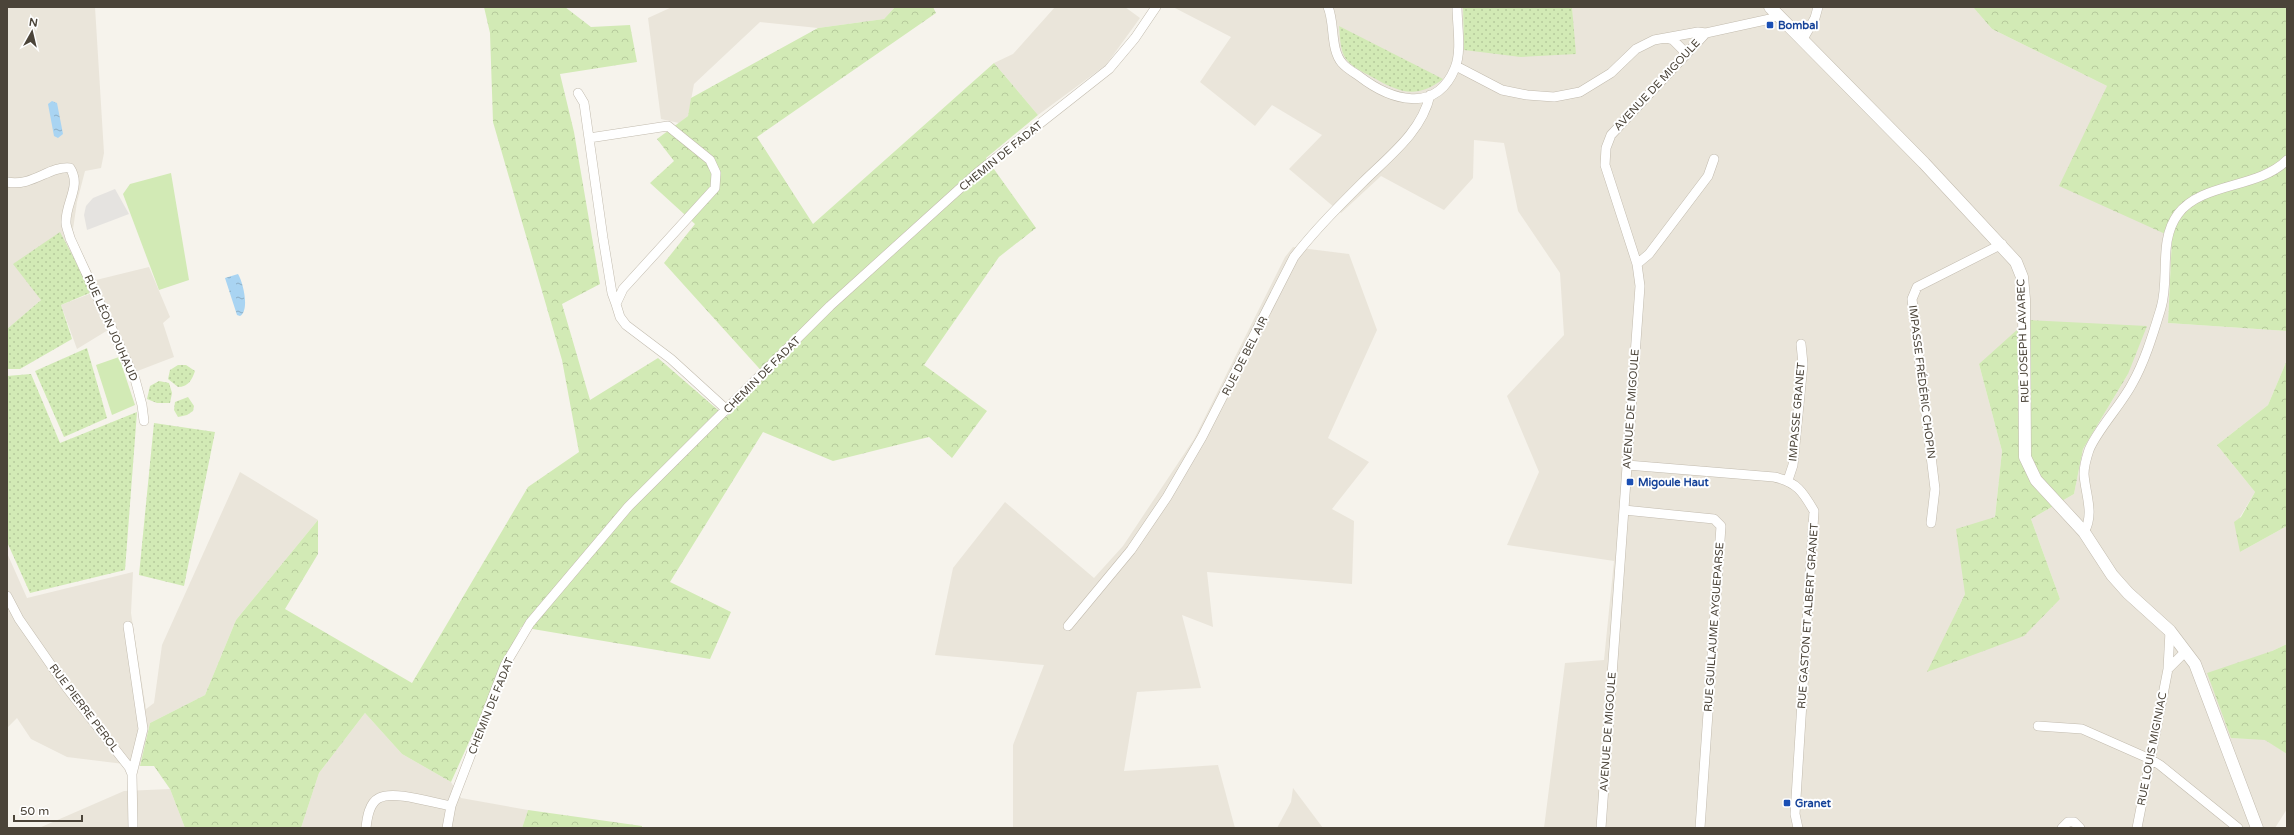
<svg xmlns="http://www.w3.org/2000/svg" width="2294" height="835" viewBox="0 0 2294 835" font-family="'Varela Round',sans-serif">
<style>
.residential{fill:#eae5da;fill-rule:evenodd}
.grass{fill:url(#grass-dots)}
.forest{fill:url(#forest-crowns)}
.park{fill:#d2eab5}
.parking{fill:#e5e3e0}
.water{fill:url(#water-ripples)}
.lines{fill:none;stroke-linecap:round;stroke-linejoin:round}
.minor-casing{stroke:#c2bbae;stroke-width:10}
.tertiary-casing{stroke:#c2bbae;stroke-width:13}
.minor{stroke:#fff;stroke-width:9}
.tertiary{stroke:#fff;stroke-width:12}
.transit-dot{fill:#1a4fb4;stroke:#fff;stroke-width:1.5}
.labels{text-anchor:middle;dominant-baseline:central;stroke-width:4;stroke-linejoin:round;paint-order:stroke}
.transit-label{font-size:11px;font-weight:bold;fill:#164399;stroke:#fff;text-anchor:start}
.street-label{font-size:11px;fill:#4b4439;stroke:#fff}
</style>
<defs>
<pattern id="grass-dots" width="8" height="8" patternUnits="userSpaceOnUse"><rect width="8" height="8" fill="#d2eab5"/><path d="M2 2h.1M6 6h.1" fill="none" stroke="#b6ca9c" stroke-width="1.8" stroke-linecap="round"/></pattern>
<pattern id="forest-crowns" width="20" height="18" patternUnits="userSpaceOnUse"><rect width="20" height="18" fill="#d2eab5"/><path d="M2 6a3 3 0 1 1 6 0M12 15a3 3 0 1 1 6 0" fill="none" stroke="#b6ca9c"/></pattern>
<pattern id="water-ripples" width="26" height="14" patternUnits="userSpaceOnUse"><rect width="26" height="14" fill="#a9d4f2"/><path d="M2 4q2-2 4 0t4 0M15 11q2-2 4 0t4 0" fill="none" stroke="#8caec5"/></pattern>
</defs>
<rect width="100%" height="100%" fill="#f6f3ec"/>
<path class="residential" d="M7,7h88l9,146 -3,15 -16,3 -8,31 -5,34 24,44 53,-13 21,50 -7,6 11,34 -47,18 -19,-45 -31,19 -16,-44 31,-12 -51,7 -34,29z
M672,7h223l-11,12 -66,9 -58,-6 -66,62 -6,32 -9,7 -18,-4 -13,-101z
M1055,7h70l15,11 -34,47 -68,50 -44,-52 19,-9z
M1173,7h290l1,43 111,4 -3,-47h401l19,22 115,57 65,151 -4,86 119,8v29l-19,45 -51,40 38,47 -15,25v35l47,-26v118l-15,7 -41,87 34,1 22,15v55l-12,19h-731l21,-165 39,-3 10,-99 -107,-16 32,-73 -32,-76 57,-61 -4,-62 -42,-62 -14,-68 -30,-3 -1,38 -29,32 -63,-34 -40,37 -52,-44 33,-34 -50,-30 -17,21 -55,-44 31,-45zM1339,26l20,44 -13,-11 -4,-9zM1979,364l149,10 -45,75 -9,45 -43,25 29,80 -132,73 37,-78 30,-77 7,-66z
M1293,247l56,7 28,76 -49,108 41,24 -37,47 22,12 -2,63 -145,-12 6,55 -31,-12 19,73 -64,4 -13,79 94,-6 17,63h-222v-83l31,-80 -109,-10 18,-87 52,-66 89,76 29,-32 71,-107 91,-182z
M240,472l78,48 -82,100 -31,75 -55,28 -10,43 -73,-9 -36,-18 -14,-21 -10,10v-175l20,45 106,-26 -2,41 15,96 8,-6 8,-58z
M365,713l37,41 49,28 10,16 67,12 -6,18h-221l18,-55z
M1293,788l30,40h-46l14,-26z
M170,789l15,39h-146l85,-37z"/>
<path class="grass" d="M1463,7h109l4,47 -55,3 -57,-7z
M1339,26l104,53c-27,21 -44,13 -71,-2 -9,-5 -20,-10 -26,-18 -6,-8 -6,-23 -7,-33z
M60,232l32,60 -31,13 11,34 -52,30h-13v-40l34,-29 -28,-36z
M87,348l20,70 -43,19 -29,-66z
M178,365h8l9,6c-3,9 -7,16 -17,16l-10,-8 2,-9z
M31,374l29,69 77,-31 -12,158 -95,23 -23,-51v-166z
M159,381l10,2 3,10 -2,10h-13l-10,-4 3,-13z
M188,397l6,9 -1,5 -6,4 -9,2 -4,-7 1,-8z
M154,423l61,9 -31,154 -45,-11z"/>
<path class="forest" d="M484,7h81l26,20 39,-2 7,37 -77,12 14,58 26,152 -38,20 28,96 68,-42 68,59 40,-41 -102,-113 31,-39 -45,-41 24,-22 -17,-22 31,-23 3,-18 127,-70 66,-9 11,-12h38l3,6 -179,124 56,87 181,-161 44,52 -52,43 50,70 -37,29 -75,108 63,46 -35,47 -23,-21 -96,24 -70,-29 -93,150 61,30 -21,47 -189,-32 -70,155 -49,-28 -37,-41 -46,60 -18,55h-116l-15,-39 -16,-23h-14l10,-43 55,-28 31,-75 82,-100v34l-33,55 127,74 116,-196 51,-35 -17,-92 -69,-238 -3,-89z
M1973,7h314v324l-119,-8 4,-86 -113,-51 48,-100 -115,-57z
M2028,320l119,6 -19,48 -45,75 -9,45 -43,25 29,80 -36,37 -97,36 38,-78 -9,-65 39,-12 7,-66 -23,-87z
M2287,360v166l-47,26 -6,-30 7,-5 14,-25 -38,-47 51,-40z
M2287,644v110l-22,-14 -34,-2 -24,-65 65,-22z
M528,810l114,16v2h-120z"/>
<path class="park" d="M171,173l18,107 -30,10 -36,-96 7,-10z
M119,357l16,48 -23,10 -16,-50z"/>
<path class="parking" d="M115,189l14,25 -42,16 -3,-15 2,-9 7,-8z"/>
<path class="water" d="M52,101l5,2 6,31 -5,4 -4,-2 -6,-32z
M238,274c5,8 12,36 2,42l-3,-1 -12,-37z"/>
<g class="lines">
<g class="minor-casing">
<path id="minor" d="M1328,7c7,16 2,42 14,56 4,5 11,9 17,13 31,24 77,39 96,-8 7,-17 2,-43 2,-61
M1666,38l7,2 13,13
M1803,39l12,-21 3,-11
M1456,66l46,24 25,5 27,2 26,-5 31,-19 25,-24 18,-9 44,-8 8,1 64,-14 8,-5
M578,93l6,10 19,135 9,55 4,11
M589,138l79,-12 42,34 6,13 -1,15 -92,101 -7,15 4,13 6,8 45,34 56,51
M7,182c26,5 41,-16 63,-14 12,18 -5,35 -4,55 0,4 3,10 4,15l65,141 7,26 2,16
M1637,264l12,-10 59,-78 6,-17
M1627,465l147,12c23,5 29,15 40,34l-19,303 3,14
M1788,480l5,-15 10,-101 -2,-20
M1624,510l90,9 7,7 -21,302
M1931,523l4,-34 -23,-190 5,-12 85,-43
M2084,532c11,-18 1,-39 0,-58 0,-7 3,-18 5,-24 8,-20 32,-45 43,-66 13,-23 21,-50 29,-76 9,-30 -3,-67 17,-94 24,-32 80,-25 109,-54
M7,596l12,23 48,69 62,79 3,7 1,54
M128,626l15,103 -11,45
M1068,626l63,-76 36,-53 35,-60 92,-180c21,-27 44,-50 68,-74 26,-26 60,-51 68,-88
M2168,669l18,-18
M2038,726l44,3 68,30 10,6 78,63
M366,828c1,-10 3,-25 13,-30 15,-8 54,5 72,8
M447,828l4,-22 54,-141 25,-42 98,-116 202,-201 147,-133 132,-104 26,-31 21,-31
M1601,828l39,-542 -3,-22 -32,-99 1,-17 5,-13 95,-102
M2062,828l6,-6h6l6,6
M2137,828l31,-159 2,-38"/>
</g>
<g class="tertiary-casing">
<path id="tertiary" d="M1770,7l154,156 92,99 6,15 2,22 1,158 11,23 48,52 28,43 16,18 42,38 25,33 62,164"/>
</g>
<use href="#minor" class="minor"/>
<use href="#tertiary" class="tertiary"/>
</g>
<g class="transit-dot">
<rect x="1766" y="21" width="8" height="8" rx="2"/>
<rect x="1626" y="478" width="8" height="8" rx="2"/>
<rect x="1783" y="799" width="8" height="8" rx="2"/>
</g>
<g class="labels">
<g class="transit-label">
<text x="1778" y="25">Bombal</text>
<text x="1638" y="482">Migoule Haut</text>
<text x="1795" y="803">Granet</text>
</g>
<g class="street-label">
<text transform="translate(1657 85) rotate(-47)">AVENUE DE MIGOULE</text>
<text transform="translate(1001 156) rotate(-39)">CHEMIN DE FADAT</text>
<text transform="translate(111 328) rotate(66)">RUE LÉON JOUHAUD</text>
<text transform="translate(2023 341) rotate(-92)">RUE JOSEPH LAVAREC</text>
<text transform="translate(1245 356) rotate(-63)">RUE DE BEL AIR</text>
<text transform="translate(762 375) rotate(-45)">CHEMIN DE FADAT</text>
<text transform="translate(1922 382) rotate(83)">IMPASSE FRÉDÉRIC CHOPIN</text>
<text transform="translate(1631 409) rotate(-86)">AVENUE DE MIGOULE</text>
<text transform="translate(1797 412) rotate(-85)">IMPASSE GRANET</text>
<text transform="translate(1808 616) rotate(-86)">RUE GASTON ET ALBERT GRANET</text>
<text transform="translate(1714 627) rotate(-86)">RUE GUILLAUME AYGUEPARSE</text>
<text transform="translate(491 706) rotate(-68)">CHEMIN DE FADAT</text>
<text transform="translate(84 708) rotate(53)">RUE PIERRE PEROL</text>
<text transform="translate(1608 732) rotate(-86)">AVENUE DE MIGOULE</text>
<text transform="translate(2152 749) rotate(-79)">RUE LOUIS MIGINIAC</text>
</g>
</g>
<rect width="2294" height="835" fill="none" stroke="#4b4439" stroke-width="16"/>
<g transform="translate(32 32) rotate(8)" stroke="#ffffff" stroke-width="3" paint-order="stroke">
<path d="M0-3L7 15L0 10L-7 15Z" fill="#4b4439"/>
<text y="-6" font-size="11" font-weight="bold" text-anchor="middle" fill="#4b4439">N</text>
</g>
<path d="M14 815v6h68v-6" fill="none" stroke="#4b4439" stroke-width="2"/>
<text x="20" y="815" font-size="12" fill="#4b4439" stroke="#ffffff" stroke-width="3" paint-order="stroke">50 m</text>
</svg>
